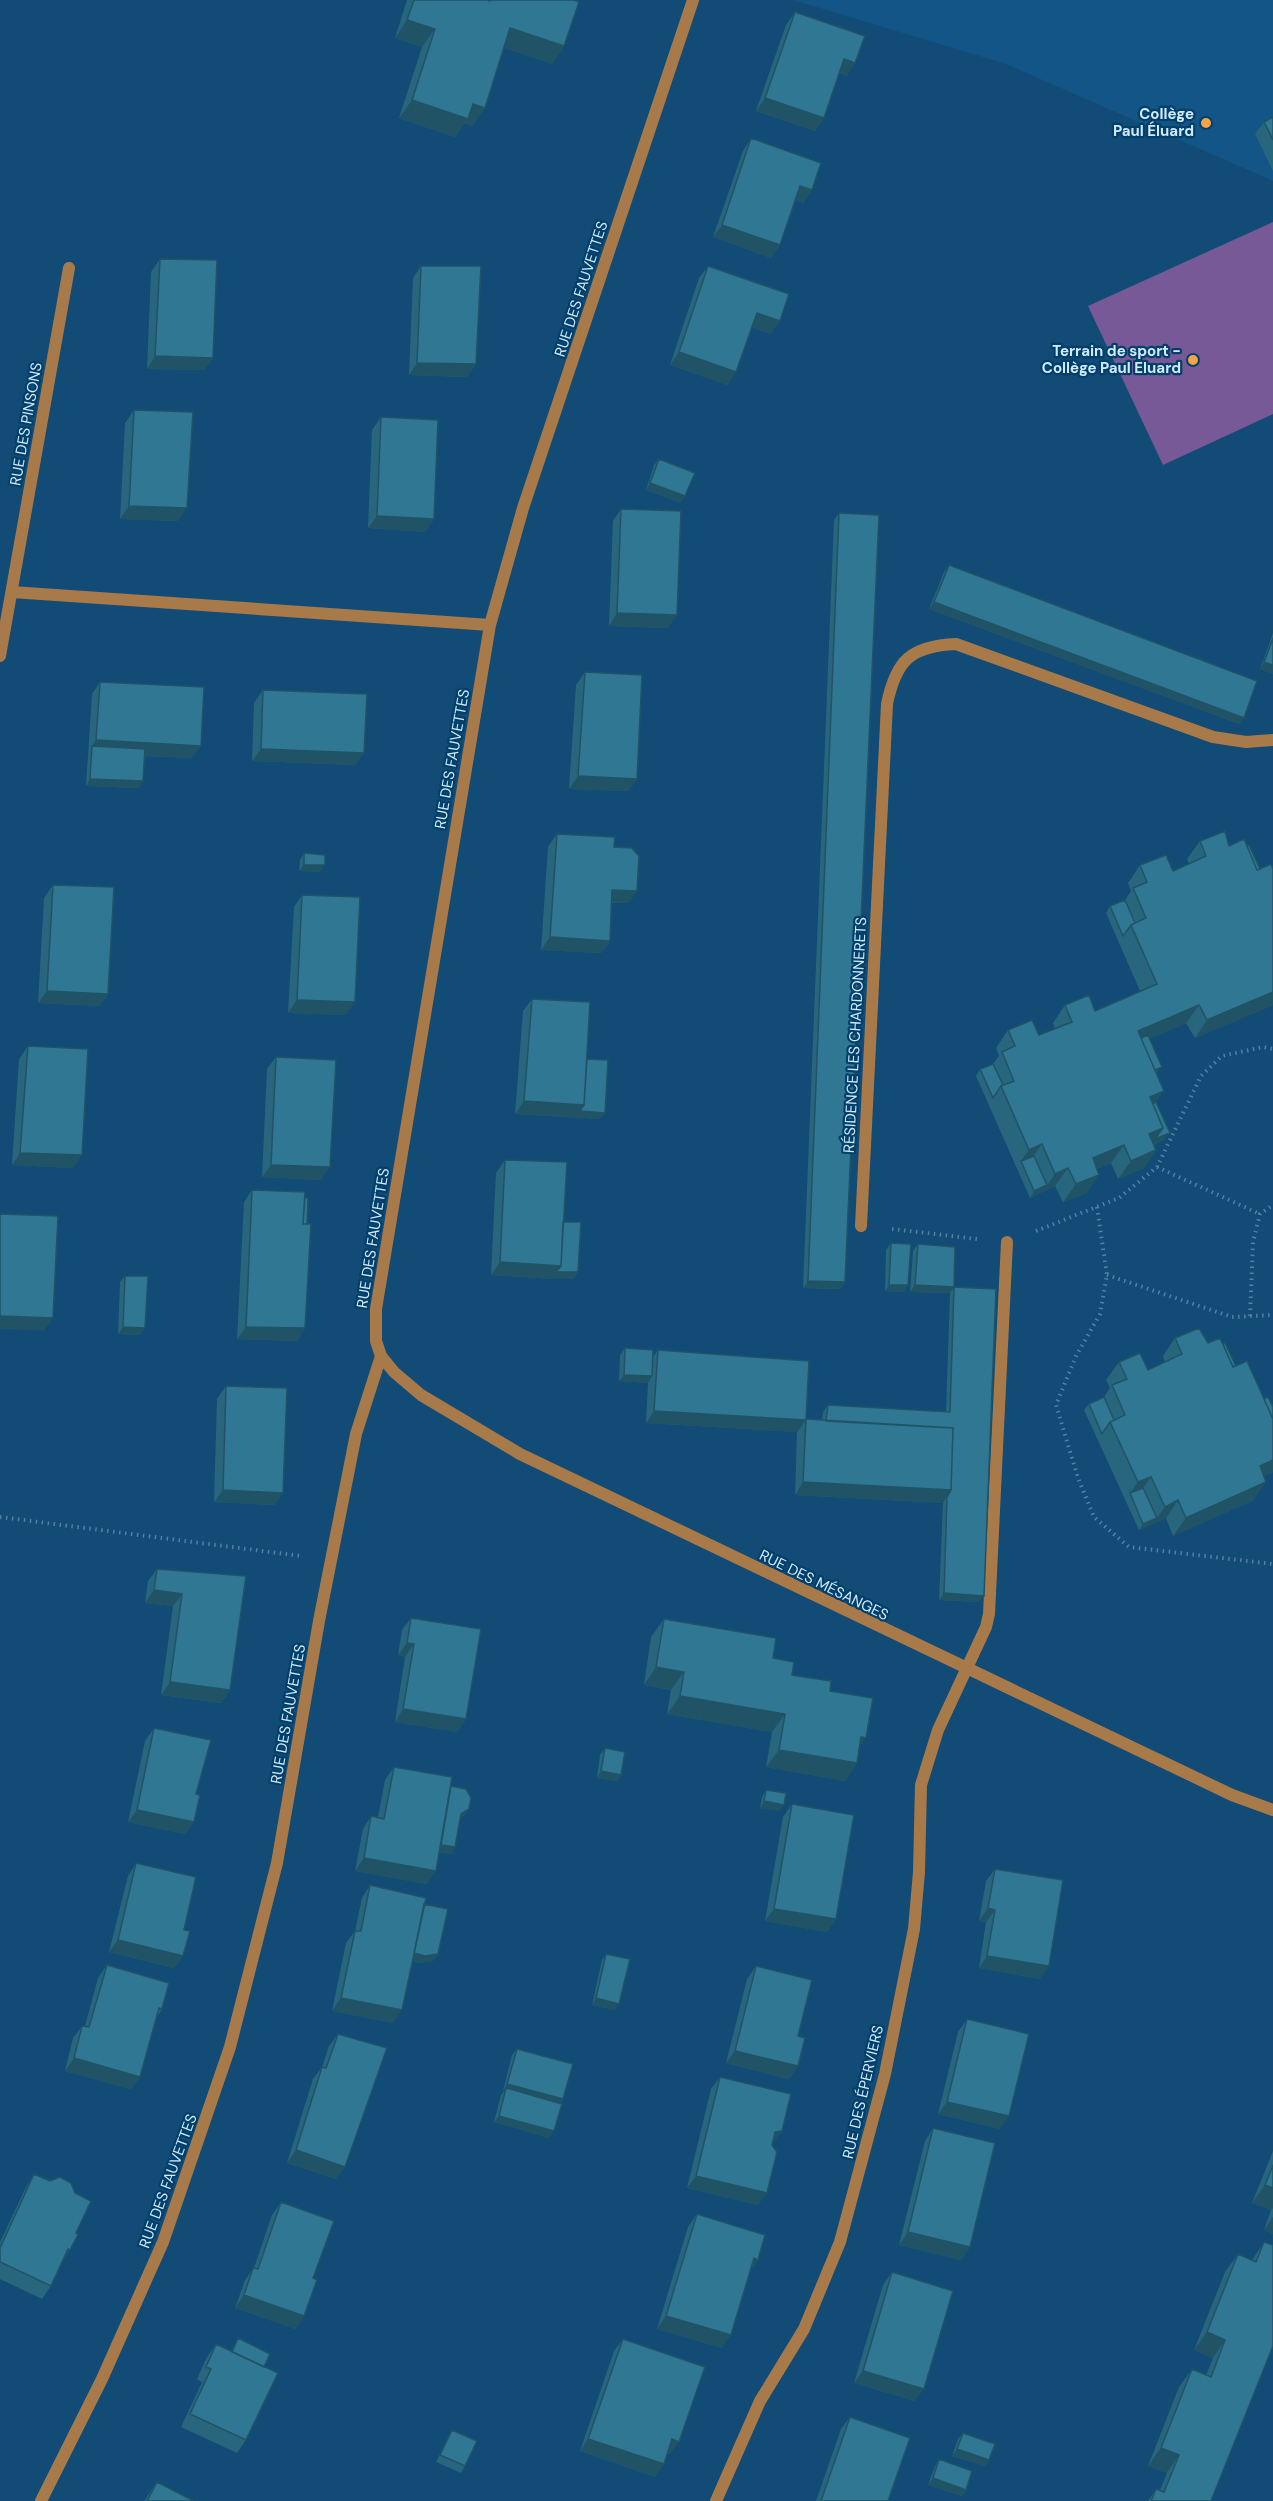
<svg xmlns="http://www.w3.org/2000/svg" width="1273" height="2501" viewBox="0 0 1273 2501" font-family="'DM Sans',sans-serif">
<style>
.built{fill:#125586}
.green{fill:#785998}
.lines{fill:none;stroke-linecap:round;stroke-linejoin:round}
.path{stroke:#5381a4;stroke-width:4;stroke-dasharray:1.5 4.5;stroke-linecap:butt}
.street{stroke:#a97a49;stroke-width:12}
.wall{fill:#28667e}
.shaded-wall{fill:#215366}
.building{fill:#2f7792;stroke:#215366;stroke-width:1.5}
.poi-dot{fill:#f5a345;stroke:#01406a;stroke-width:2}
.labels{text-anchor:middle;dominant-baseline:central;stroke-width:4.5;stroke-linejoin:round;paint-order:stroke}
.poi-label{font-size:15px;font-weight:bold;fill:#d3e9fe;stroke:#01406a;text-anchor:end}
.street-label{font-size:15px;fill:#d3e9fe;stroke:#01406a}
</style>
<rect width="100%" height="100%" fill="#114b76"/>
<path class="built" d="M793,0h480v181l-267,-117z"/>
<path class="green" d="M1273,222v192l-110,51 -75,-159z"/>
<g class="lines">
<path class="path" d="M1157,1167l103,47
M1097,1207l10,68 -7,39 -24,42 -20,49 22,73 16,39 35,30 144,17
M892,1229l85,10
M1036,1231l83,-33 38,-31 44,-91 21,-20 41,-9 10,2
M1107,1275l125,42 41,-2
M1250,1316l3,-74 7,-28 13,-9
M0,1517l301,39"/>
<path class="street" d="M12,592l478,33
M0,656l69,-388
M861,1226l26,-522c9,-44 24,-58 69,-60l257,93 33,5 27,-2
M381,1356l13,16 27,23 99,59 712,341 41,15
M41,2501l61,-122 61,-137 67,-195 47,-184 42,-242 37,-187 25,-78 -5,-15v-32l114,-684 33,-117 170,-508
M716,2501l44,-100 44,-72 36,-87 45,-168 29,-145 5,-57 2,-87 17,-55 48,-103 3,-13 18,-372"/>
</g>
<path class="wall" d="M407,0h167l-10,46 -12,18 -48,-16 -19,60 -13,18 -7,-3 -10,14 -56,-19 23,-71 -27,-9z
M795,12l52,64 -8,-3 -15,45 -9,13 -59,-20 30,-86z
M1273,117v54l-18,-37 9,-12z
M751,138l61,52 -9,13 -7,-3 -16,45 -9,13 -58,-21 30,-86z
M160,259l53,99 -9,12 -57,-1 4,-97z
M421,266l55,98 -9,13 -58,-2 4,-97z
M708,266l63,68 -19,-7 -24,58 -58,-20 29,-87z
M134,410l44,111 -58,-2 5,-96z
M381,417l53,102 -9,13 -57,-4 4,-98z
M659,459l22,44 -35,-13 8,-25z
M621,509l47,119 -59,-2 4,-105z
M839,513l6,769 -5,7 -37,-1 31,-768z
M949,565l290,159 -310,-115 15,-37z
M1273,633v41l-13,-5z
M585,672l52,107 -9,12 -59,-2 7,-104z
M100,682l92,76 -47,-2 -6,32 -53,-2 6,-92z
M263,690l101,63 -9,12 -103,-4 2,-58z
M557,834l57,13 15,56h-17l-2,38 -9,12 -60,-3 7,-103z
M1200,841l29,5h18l13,23h13v136l-78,33 -9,-15 -37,16 8,34v1l-1,28 9,37 -11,6 2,5 -12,18 -26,11 -7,-16 -14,6 -10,24 -24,9 -8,-16 -25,12 -54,-122 4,-7 13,-5 6,-8 -3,-8 12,-18 31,5 16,-6 -2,-6 12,-18 30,6 45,-20 -34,-78 4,-7 15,-6 6,-9 -3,-8 12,-18 33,6 16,-7 -2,-5z
M304,853l16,19 -21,-1 1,-11z
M53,885l55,109 -9,12 -61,-3 6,-105z
M302,895l44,120 -58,-2 6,-106z
M532,999l55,60 13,60 -85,-5 8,-103z
M28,1046l45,122 -61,-3 7,-106z
M276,1057l45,123 -59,-3 5,-108z
M505,1160l58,62 15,50 -5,7h-21l-61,-4 5,-102z
M252,1190l53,8 2,26 -2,104 -8,13 -60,-2 7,-137z
M891,1243l17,42 -4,7 -19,-1 1,-41z
M918,1244l36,43 25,315 -40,-2 4,-97 -148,-8 2,-63 9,-13 16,1 1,-8 5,-7 118,7 4,-119 -40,-1 3,-41z
M125,1276l15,59 -22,-1 2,-52z
M1175,1338l98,134 -9,4 -10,24 -81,36 -7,-18 -27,12 -55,-120 5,-6 15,-7 6,-9 -4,-8 13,-18 29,8 17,-8 -2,-6z
M625,1348l28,9 5,-7 139,82 -151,-9 2,-40 -29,-2 1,-26z
M226,1386l57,107 -9,12 -60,-3 3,-103z
M157,1569l89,7 -16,114 -9,13 -60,-8 12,-89 -28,-3 3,-22z
M411,1618l55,101 -9,13 -62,-10 10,-65 -7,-2 4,-25z
M664,1619l109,39 19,17 38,16 30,56 -3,16 -12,18 -79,-14 6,-35 -105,-18 4,-24 -27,-5 7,-48z
M154,1728l42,66 -2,28 -9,12 -57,-12 17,-81z
M605,1748l16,27 -4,6 -20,-3 3,-23z
M394,1767l57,19 14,29 -5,3 -5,29 -4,7 -12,-2 -12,32 -72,-13 8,-42 8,-13 7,1 7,-37z
M766,1790l13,21 -19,-3 2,-11z
M792,1804l44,115 -9,13 -62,-11 18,-104z
M136,1863l48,67 -1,26 -9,12 -65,-16 19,-76z
M995,1869l45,110 -61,-11 7,-46 -7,-1 7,-40z
M370,1885l54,19 14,50 -5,7 -12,2 -9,-2 -19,62 -61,-12 14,-68 9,-12 7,-33z
M606,1954l9,56 -23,-5 10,-45z
M107,1965l55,44 -5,8 -17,60 -9,12 -66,-18 8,-33 9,-12h3l13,-48z
M756,1966l42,70v30l-9,13 -63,-16 21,-84z
M967,2019l33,110 -62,-15 20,-82z
M338,2034l-2,145 -49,-16 26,-84 9,-12 7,-21z
M517,2049l46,50 -3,5 -11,34 -55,-16 7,-27 3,-4h-1l9,-36z
M720,2077l53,66 -15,62 -71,-17 24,-99z
M933,2128l37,119 -9,13 -62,-15 26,-104z
M1273,2151v83l-9,-4 7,-20 -19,-7z
M34,2174l42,59 -6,17 -8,12 -11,24 -9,13 -42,-20v-37l26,-55z
M281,2202l23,114 -8,13 -61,-21 10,-28 9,-12 18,-53z
M697,2214l61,46 -8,11 -28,77 -65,-19 31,-102z
M1264,2242l-53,259h-63l8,-12 4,1 7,-17 -19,-7 31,-79 13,-18 14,6 7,-17 -19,-8 31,-78 13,-18 14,6z
M892,2272l23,129 -61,-18 29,-98z
M238,2338l26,29 -18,73 -9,13 -56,-26 21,-45 -5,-3 10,-22 9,-13 15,7z
M623,2339l47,115 -3,-1 -12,24 -75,-26 34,-100z
M850,2417l38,84h-72l25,-72z
M452,2430l13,36 -4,7 -25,-11 12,-25z
M963,2433l26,27 -4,6 -33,-10 6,-17z
M939,2459l27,31 -4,6 -34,-11 7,-19z
M157,2482l37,19h-50z"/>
<path class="shaded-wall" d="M407,20l28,9 -13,18 -27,-9z
M510,28l54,18 -12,18 -54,-18z
M844,59l11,4 -8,13 -12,-4z
M765,98l59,20 -9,13 -59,-20z
M412,100l61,4 12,4 -13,18 -7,-3 -10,14 -56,-19z
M800,186l12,4 -9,13 -11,-4z
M722,225l58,20 -9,13 -58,-21z
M757,313l23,8 -9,13 -23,-8z
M679,352l57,20 -8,13 -58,-20z
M155,356l58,2 -9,12 -57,-1z
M417,363l59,1 -9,13 -58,-2z
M650,483l35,13 -4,7 -35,-13z
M129,506l58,2 -9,13 -58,-2z
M377,516l57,3 -9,13 -57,-4z
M934,602l310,116 -5,6 -310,-115z
M617,613l60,2 -9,13 -59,-2z
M1264,662l9,3v9l-13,-5z
M96,740l105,6 -9,12 -100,-5v-7z
M261,749l103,4 -9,12 -103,-4z
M578,776l59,3 -9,12 -59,-2z
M90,779l53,2 -4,7 -53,-2z
M304,865h21l-5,7 -21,-1z
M612,890l25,1 -8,12 -26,-1z
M550,937l60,4 -9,12 -60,-3z
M47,991l61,3 -9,12 -61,-3z
M1273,992v13l-78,33 12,-18z
M297,1000l58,2 -9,13 -58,-2z
M1199,1005l-13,18 -54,24 6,-16z
M1162,1067l-5,6 -18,9 5,-6z
M1164,1091l-13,18 -1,-12z
M524,1101l60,4 21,8 -5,6 -85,-5z
M1163,1128l7,5 -5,6 -14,7 -2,-12z
M1042,1144l-13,18 -8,-1 8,-11z
M1124,1145l-13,18 -31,13 13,-18z
M1156,1150l-12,18 -26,11 13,-18z
M20,1153l62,2 -9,13 -61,-3z
M271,1165l59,2 -9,13 -59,-3z
M1068,1168l-13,18 -25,12 4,-7 13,-6 8,-11z
M1099,1175l-12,18 -24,9 13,-18z
M500,1262l61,4 17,6 -5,7h-21l-61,-4z
M808,1281l37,1 -5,7 -37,-1z
M889,1285h19l-4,7 -19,-1z
M915,1285l39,2 -4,6 -40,-1z
M0,1316l53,2 -9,13 -44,-2z
M123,1327l22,1 -5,7 -22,-1z
M246,1327l59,1 -8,13 -60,-2z
M624,1375l28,1 -4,7 -29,-2z
M654,1411l152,9 -9,12 -151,-9z
M1273,1460v12l-25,12 12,-18z
M1151,1477l-13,18 -8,-2 8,-11z
M803,1482l148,8 -8,13 -148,-8z
M1266,1482l-12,18 -81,36 13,-18z
M223,1490l60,3 -9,12 -60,-3z
M1178,1500l-12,18 -14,7 13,-18z
M1157,1518l-5,7 -13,5 4,-6z
M154,1590l28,4 -9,12 -28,-3z
M944,1593l40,3 -5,6 -40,-2z
M407,1643l7,1 -9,13 -7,-2z
M656,1667l28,5 -13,18 -27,-5z
M170,1682l60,8 -9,13 -60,-8z
M680,1696l105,18 -13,18 -105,-18z
M403,1709l63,10 -9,13 -62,-10z
M861,1737l5,1 -13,18z
M779,1750l78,13 -12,18 -79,-14z
M601,1771l20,4 -4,6 -20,-3z
M764,1801l20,4 -5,6 -19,-3z
M469,1809l-4,6 -9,6 5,-7z
M137,1810l57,12 -9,12 -57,-12z
M437,1844l18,3 -4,7 -18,-3z
M364,1858l72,13 -9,13 -72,-13z
M988,1908l7,2 -9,12 -7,-1z
M774,1909l62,10 -9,13 -62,-11z
M118,1940l65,16 -9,12 -65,-16z
M411,1953l27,1 -5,7 -12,2 -15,-4z
M987,1956l62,10 -9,13 -61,-11z
M341,1998l61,12 -9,13 -61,-12z
M596,1998l23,6 -4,6 -23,-5z
M735,2051l63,15 -9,13 -63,-16z
M74,2058l66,19 -9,12 -66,-18z
M507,2084l56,15 -4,6 -53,-17 -2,3h-1z
M947,2102l62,14 -9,13 -62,-15z
M499,2116l55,15 -5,7 -55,-16z
M782,2131l-9,12 -7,2 9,-13z
M296,2150l49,17 -9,12 -49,-16z
M696,2176l71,17 -9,12 -71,-17z
M1265,2185l8,3v20l-2,2 -19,-7z
M1273,2217v17l-9,-4z
M908,2232l62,15 -9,13 -62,-15z
M68,2249l2,1 -8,12z
M754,2258l4,2 -9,12z
M244,2295l60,21 -8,13 -61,-21z
M666,2316l65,19 -9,13 -65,-19z
M1207,2332l18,8 -12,18 -19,-8z
M863,2371l61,18 -9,12 -61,-18z
M588,2439l76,25 -9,13 -75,-26z
M672,2439l7,3 -9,12 -7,-2z
M1161,2448l18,7 -12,18 -19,-7z
M957,2449l32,11 -4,6 -33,-10z
M933,2478l33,12 -4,6 -34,-11z"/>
<path class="building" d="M414,0h73l3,1v-1h84l5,2 -15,44 -54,-18 -25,80 -12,-4 -5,15 -56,-19 23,-71 -28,-9z
M795,12l70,24 -10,27 -11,-4 -20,59 -59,-20z
M1273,117v23l-9,-18z
M751,138l70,25 -9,27 -12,-4 -20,59 -58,-20z
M160,259l57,1 -4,98 -58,-2z
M421,266h60l-5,98 -59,-1z
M708,266l81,28 -9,27 -23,-8 -21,59 -57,-20z
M134,410l59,2 -6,96 -58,-2z
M381,417l57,3 -4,99 -57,-3z
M659,459l36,14 -10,23 -35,-13z
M621,509l60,2 -4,104 -60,-2z
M839,513l40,2 -34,767 -37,-1z
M949,565l308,116 -13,37 -310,-116z
M1273,638v27l-9,-3z
M585,672l57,3 -5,104 -59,-3z
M100,682l104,5 -3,59 -105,-6z
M263,690l104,4 -3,59 -103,-4z
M92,746l53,3 -2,32 -53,-2z
M1225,831l4,15 15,-7 13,31 14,-6 2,5v123l-66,28 -8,-15 -61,26 26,60 -14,6 13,31 -14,6 7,16 -25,11 -7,-16 -31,13 6,17 -23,9 -8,-16 -13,6 -13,-30 -13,6 -28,-64 13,-5 -12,-29 13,-6 -7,-16 24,-10 7,15 33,-13 -7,-17 24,-10 6,16 62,-27 -26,-59 15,-7 -13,-30 14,-6 -7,-17 26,-10 7,16 33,-15 -6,-15z
M557,834l58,3 -1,10 18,1 7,8 -2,35 -25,-1 -2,51 -60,-4z
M1249,845l11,24 -3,1 -10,-24z
M304,853l21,2v10h-21z
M53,885l61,2 -6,107 -61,-3z
M302,895l58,2 -5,105 -58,-2z
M1125,900l10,23 -4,2 -8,11 -13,-30z
M532,999l58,3 -6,103 -60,-4z
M1148,1035l14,32 -7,3 -14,-32z
M28,1046l60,3 -6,106 -62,-2z
M276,1057l60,3 -6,107 -59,-2z
M587,1059l21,1 -3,53 -25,-2 4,-6z
M993,1064l10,21 -2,1 -8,12 -13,-29z
M1156,1102l14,31 -15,6 8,-11 -10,-24z
M1034,1156l13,29 -13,6 -13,-30z
M505,1160l62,2 -6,104 -61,-4z
M252,1190l53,2 -2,32h8l-6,104 -59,-1z
M305,1198h3l-1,26h-4z
M0,1214l58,2 -5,102 -53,-2z
M563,1222h18l-3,50h-22l5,-6z
M891,1243l20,1 -3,41h-19z
M918,1244l37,3 -1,40 42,2 -12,307 -40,-3 3,-96 4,-7 2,-62 -127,-7 2,-16 122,7 4,-125 -39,-2z
M125,1276h23l-3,52 -22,-1z
M1199,1328l9,15 12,-5 13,29 14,-6 26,58v41l-13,6 6,16 -80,36 -8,-18 -13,7 -14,-30 -13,5 -28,-60 15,-7 -13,-30 15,-6 -8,-17 21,-9 8,17 34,-16 -7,-16z
M1225,1343l11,23 -3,1 -10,-23z
M625,1348l28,2 -1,26 -28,-1z
M658,1350l151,11 -3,59 -152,-9z
M226,1386l61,2 -4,105 -60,-3z
M1104,1397l10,23 -4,2 -8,12 -13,-30z
M1268,1397l5,10v12l-9,-20z
M806,1419l147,9 -2,62 -148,-8z
M1143,1488l14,30 -14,6 -13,-31z
M157,1569l89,7 -16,114 -60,-8 12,-88 -28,-4z
M411,1618l70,11 -15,90 -63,-10 11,-65 -7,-1z
M664,1619l112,19 -3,20 21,4 -2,13 39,6 -1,10 43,7 -7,40 -5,-1 -4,26 -78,-13 6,-36 -105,-18 4,-24 -28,-5z
M154,1728l57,12 -15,54 4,1 -6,27 -57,-12z
M605,1748l20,4 -4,23 -20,-4z
M394,1767l58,10 -16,94 -72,-13 7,-42 13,3z
M451,1786l15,3 5,9 -2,11 -8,5 -6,33 -14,-2z
M766,1790l20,3 -2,12 -20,-4z
M792,1804l62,11 -18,104 -62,-10z
M136,1863l60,14 -12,53 6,1 -7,25 -65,-16z
M995,1869l68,11 -14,86 -62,-10 8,-46 -7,-2z
M370,1885l56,13 -24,112 -61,-12 14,-67h6z
M424,1904l24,5 -10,45 -13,2 -11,-3z
M606,1954l24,5 -11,45 -23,-6z
M107,1965l62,18 -7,26 -3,-1 -19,69 -66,-19 8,-32 7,1z
M756,1966l56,14 -14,56 7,2 -7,28 -63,-15z
M967,2019l62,15 -20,82 -62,-14z
M338,2034l49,14 -42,119 -49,-17 26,-83 4,1z
M517,2049l56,15 -10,35 -56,-15z
M720,2077l71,17 -9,37 -7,1 -3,13 5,7 -10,41 -71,-17z
M506,2088l56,16 -8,27 -55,-15z
M933,2128l62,15 -25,104 -62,-15z
M1273,2165v23l-8,-3z
M34,2174l16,7 10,-4 11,6 4,10 16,8 -15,32 2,2 -4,7 -4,8 -2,-1 -17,37 -51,-24v-14z
M281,2202l53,19 -21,57 4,2 -13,36 -60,-21 9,-27 5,1z
M697,2214l68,21 -7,25 -4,-2 -23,77 -65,-19z
M1264,2242l9,3v101l-62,155h-60l5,-12 8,3 15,-37 -18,-7 31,-79 19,8 14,-37 -18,-8 31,-78 18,8z
M892,2272l61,19 -29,98 -61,-18z
M238,2338l32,16 -6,13 -32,-15z
M623,2339l82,28 -26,75 -7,-3 -8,25 -76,-25z
M216,2344l62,29 -32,67 -56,-26 21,-45 -5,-2z
M850,2417l60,21 -22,63h-67z
M452,2430l25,11 -12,25 -25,-11z
M963,2433l32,11 -6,16 -32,-11z
M939,2459l33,12 -6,19 -33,-12z
M157,2482l37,19h-47z"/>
<g class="poi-dot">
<circle cx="1206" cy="123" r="6"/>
<circle cx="1193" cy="360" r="6"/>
</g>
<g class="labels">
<g class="poi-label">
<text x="1194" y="114">Collège<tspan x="1194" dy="17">Paul Éluard</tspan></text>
<text x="1181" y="351">Terrain de sport -<tspan x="1181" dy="17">Collège Paul Eluard</tspan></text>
</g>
<g class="street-label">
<text transform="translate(581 289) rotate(-72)">RUE DES FAUVETTES</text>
<text transform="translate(26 424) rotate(-80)">RUE DES PINSONS</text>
<text transform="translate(452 759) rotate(-80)">RUE DES FAUVETTES</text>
<text transform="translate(855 1035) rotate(-87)">RÉSIDENCE LES CHARDONNERETS</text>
<text transform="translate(373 1238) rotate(-81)">RUE DES FAUVETTES</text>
<text transform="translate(824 1585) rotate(26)">RUE DES MÉSANGES</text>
<text transform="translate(288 1714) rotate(-80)">RUE DES FAUVETTES</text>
<text transform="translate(863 2092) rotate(-77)">RUE DES ÉPERVIERS</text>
<text transform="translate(168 2181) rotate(-70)">RUE DES FAUVETTES</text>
</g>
</g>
</svg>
